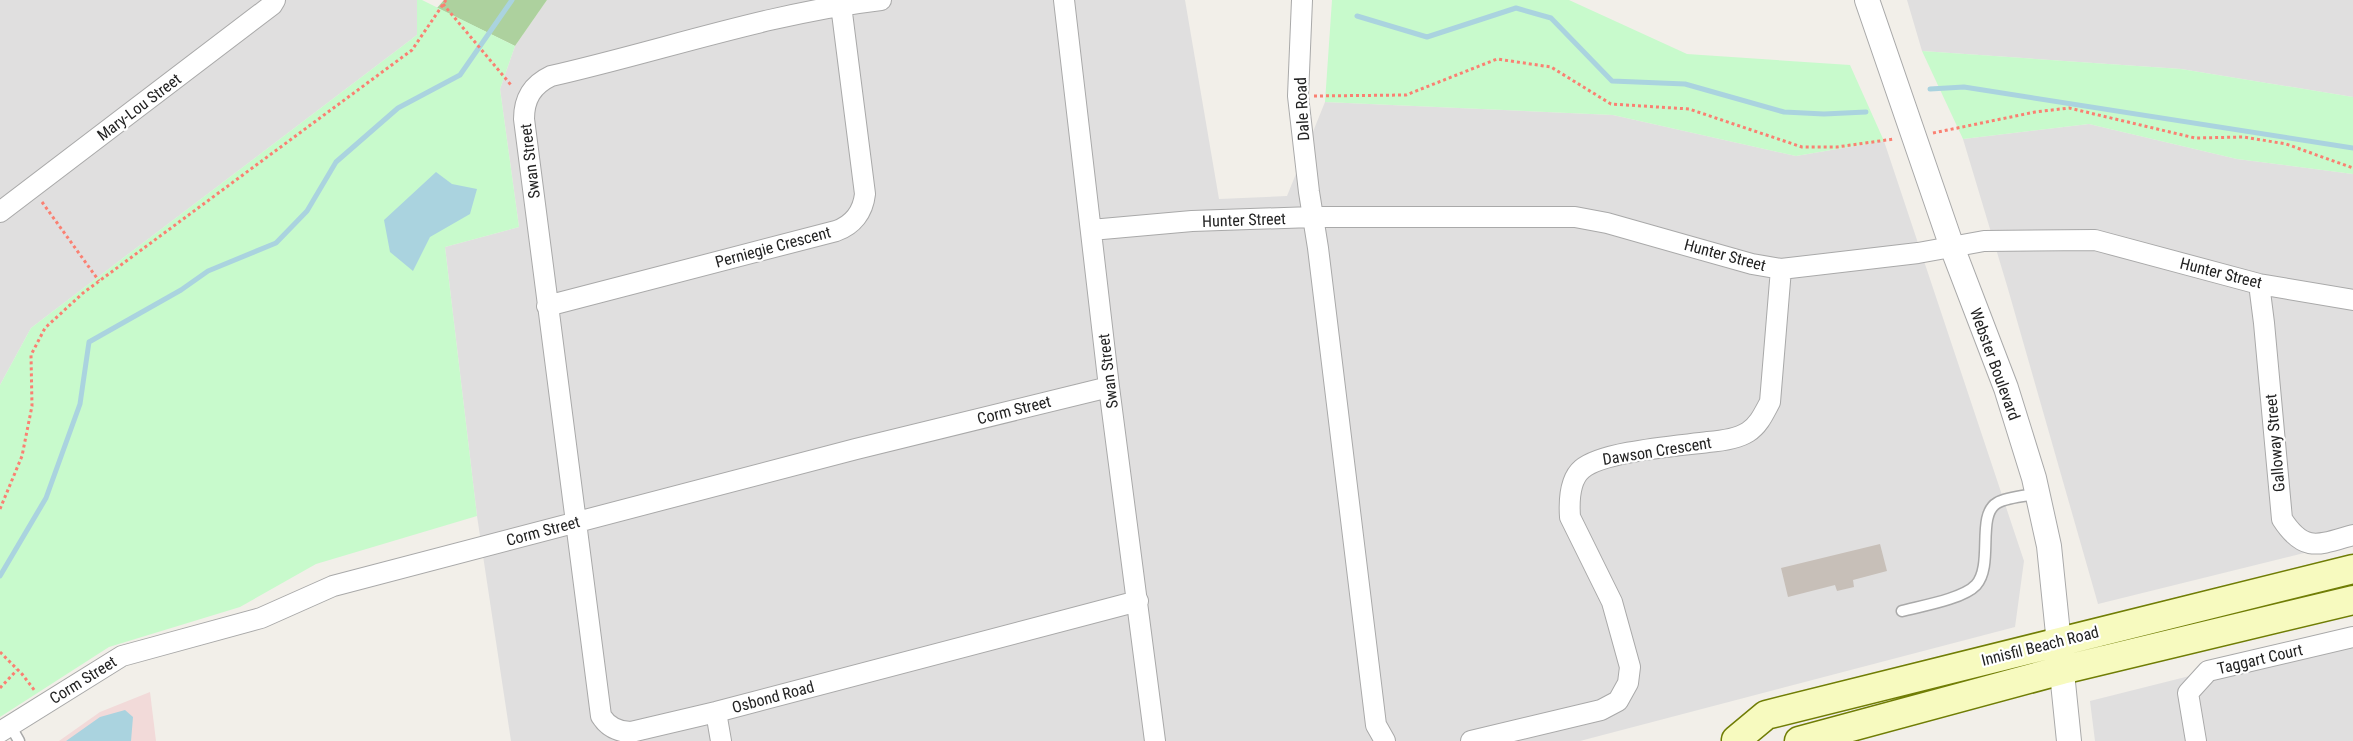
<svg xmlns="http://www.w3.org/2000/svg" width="2353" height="741" viewBox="0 0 2353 741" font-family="'Roboto Condensed',sans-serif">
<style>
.residential{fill:#e0dfdf}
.commercial{fill:#f2dad9}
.forest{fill:#add19e}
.park{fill:#c8facc}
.water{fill:#aad3df}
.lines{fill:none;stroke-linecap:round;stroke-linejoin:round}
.stream{stroke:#aad3df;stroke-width:5}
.building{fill:#c7bfb8}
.service-casing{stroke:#a9a9a9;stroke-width:13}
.minor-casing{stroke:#a9a9a9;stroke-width:22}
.tertiary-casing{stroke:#a9a9a9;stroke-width:26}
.secondary-casing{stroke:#707d05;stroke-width:31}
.path{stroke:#fa8072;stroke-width:3;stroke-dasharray:3 3;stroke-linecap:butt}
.service{stroke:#fff;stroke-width:10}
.minor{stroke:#fff;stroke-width:20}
.tertiary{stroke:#fff;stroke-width:24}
.secondary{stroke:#f7fabf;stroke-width:28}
.labels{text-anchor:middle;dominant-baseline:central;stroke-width:4.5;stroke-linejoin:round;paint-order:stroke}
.street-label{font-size:16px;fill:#222;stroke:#fff}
</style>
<rect width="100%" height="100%" fill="#f2efe9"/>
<path class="residential" d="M0,0h417v35l-386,293 -31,57z
M547,0h638l34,199 68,-3 38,-94 288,13 183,41 88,-15 140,420 -9,66 -435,114h-1069l-34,-225 -32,-269 74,-20 -19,-138 15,-43z
M1907,0h446v97l-172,-28 -259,-18z
M2089,124l148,35 116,15v367l-255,63 -90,-315 -45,-150z
M2353,635v106h-258l-5,-40z"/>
<path class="commercial" d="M150,692l6,49h-97l41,-29z"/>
<path class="forest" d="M444,0h103l-32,46 -78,-38z"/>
<path class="park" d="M417,0h5l93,46 -15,43 19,138 -74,20 32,269 -161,48 -76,43 -131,40 -109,70v-332l31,-57 386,-293z
M1332,0h237l118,54 163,11 34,76 -88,15 -183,-41 -288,-13z
M1922,51l259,18 172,28v77l-116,-15 -148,-35 -126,15z"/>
<path class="water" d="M436,172l16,12 25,5 -7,25 -40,23 -17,34 -23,-19 -6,-32z
M125,710l8,7 -2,24h-65l34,-24z"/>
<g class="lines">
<path class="stream" d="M1357,16l70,21 89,-29 35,10 61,63 73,3 99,28 40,2 42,-2
M1930,89l34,-2 389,61
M0,576l46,-78 34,-94 9,-62 92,-52 27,-19 68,-28 31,-32 29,-49 62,-54 62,-33 52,-75"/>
</g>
<path class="building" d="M1880,544l7,27 -34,9 1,7 -17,4 -2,-6 -47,12 -7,-29z"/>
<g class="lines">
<g class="service-casing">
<path id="service" d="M1902,611c19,-5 61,-12 74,-26 18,-20 0,-70 21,-82 10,-6 28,-7 40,-9
M10,725l9,16"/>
</g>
<g class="minor-casing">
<path id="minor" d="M881,0c-112,13 -220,51 -330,76 -19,9 -27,23 -27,43l77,597c7,11 17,16 30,16l85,-20 422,-111
M1064,0l45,387 46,354
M1302,0l-4,96 11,96 9,56 58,477 9,16
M0,212l272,-207 3,-5
M1091,230l101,-9 121,-4h262l32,6 145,41 29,5 137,-16 66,-12 111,-1 164,44 94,16
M2259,284l5,39 18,196c22,34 36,26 71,16
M547,306l289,-75c17,-6 27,-19 29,-37l-24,-189
M716,712l5,29
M0,732l122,-76 139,-38 72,-32 523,-137 253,-62
M1471,741l130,-31 17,-9 10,-18 2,-16 -18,-65 -42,-85c-1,-15 -1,-37 12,-48 21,-18 97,-23 126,-27 13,-1 29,-3 40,-10 11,-7 16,-19 22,-30l11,-133
M2196,741l-8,-48 20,-22 145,-34"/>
</g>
<g class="tertiary-casing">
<path id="tertiary" d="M1867,0l85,247 54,141 28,90 15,68 20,195"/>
</g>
<g class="secondary-casing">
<path id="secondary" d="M1736,740l30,-25 587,-146
M1799,741l263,-71 291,-70"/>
</g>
<path class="path" d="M443,4l68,81
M1314,96l92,-1 91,-36 54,8 60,37 78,5 113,38h35l57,-8
M1933,133l102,-21 34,-4 126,30 49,-1 42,7 67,24
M42,202l57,79
M0,509l22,-53 10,-50 -1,-51 14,-27 38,-35 329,-243 34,-50
M0,652l22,22 13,17
M0,688l17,-18"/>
<use href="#service" class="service"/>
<use href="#minor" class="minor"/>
<use href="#tertiary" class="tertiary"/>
<use href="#secondary" class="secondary"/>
</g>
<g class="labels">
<g class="street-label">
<text transform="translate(139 107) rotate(-37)">Mary-Lou Street</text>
<text transform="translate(1302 109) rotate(-93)">Dale Road</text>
<text transform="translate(530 161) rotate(-97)">Swan Street</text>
<text transform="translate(1244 220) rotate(-2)">Hunter Street</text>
<text transform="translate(773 247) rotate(-15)">Perniegie Crescent</text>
<text transform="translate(1725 255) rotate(15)">Hunter Street</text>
<text transform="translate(2221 273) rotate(14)">Hunter Street</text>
<text transform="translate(1995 364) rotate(70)">Webster Boulevard</text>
<text transform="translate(1108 371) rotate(-97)">Swan Street</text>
<text transform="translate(1014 410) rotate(-14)">Corm Street</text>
<text transform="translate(2275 443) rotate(-95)">Galloway Street</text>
<text transform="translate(1657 451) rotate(-9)">Dawson Crescent</text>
<text transform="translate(543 531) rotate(-15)">Corm Street</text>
<text transform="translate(2040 646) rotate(-14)">Innisfil Beach Road</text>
<text transform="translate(2260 659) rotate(-13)">Taggart Court</text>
<text transform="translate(83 680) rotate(-32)">Corm Street</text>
<text transform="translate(773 697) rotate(-15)">Osbond Road</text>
</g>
</g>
</svg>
